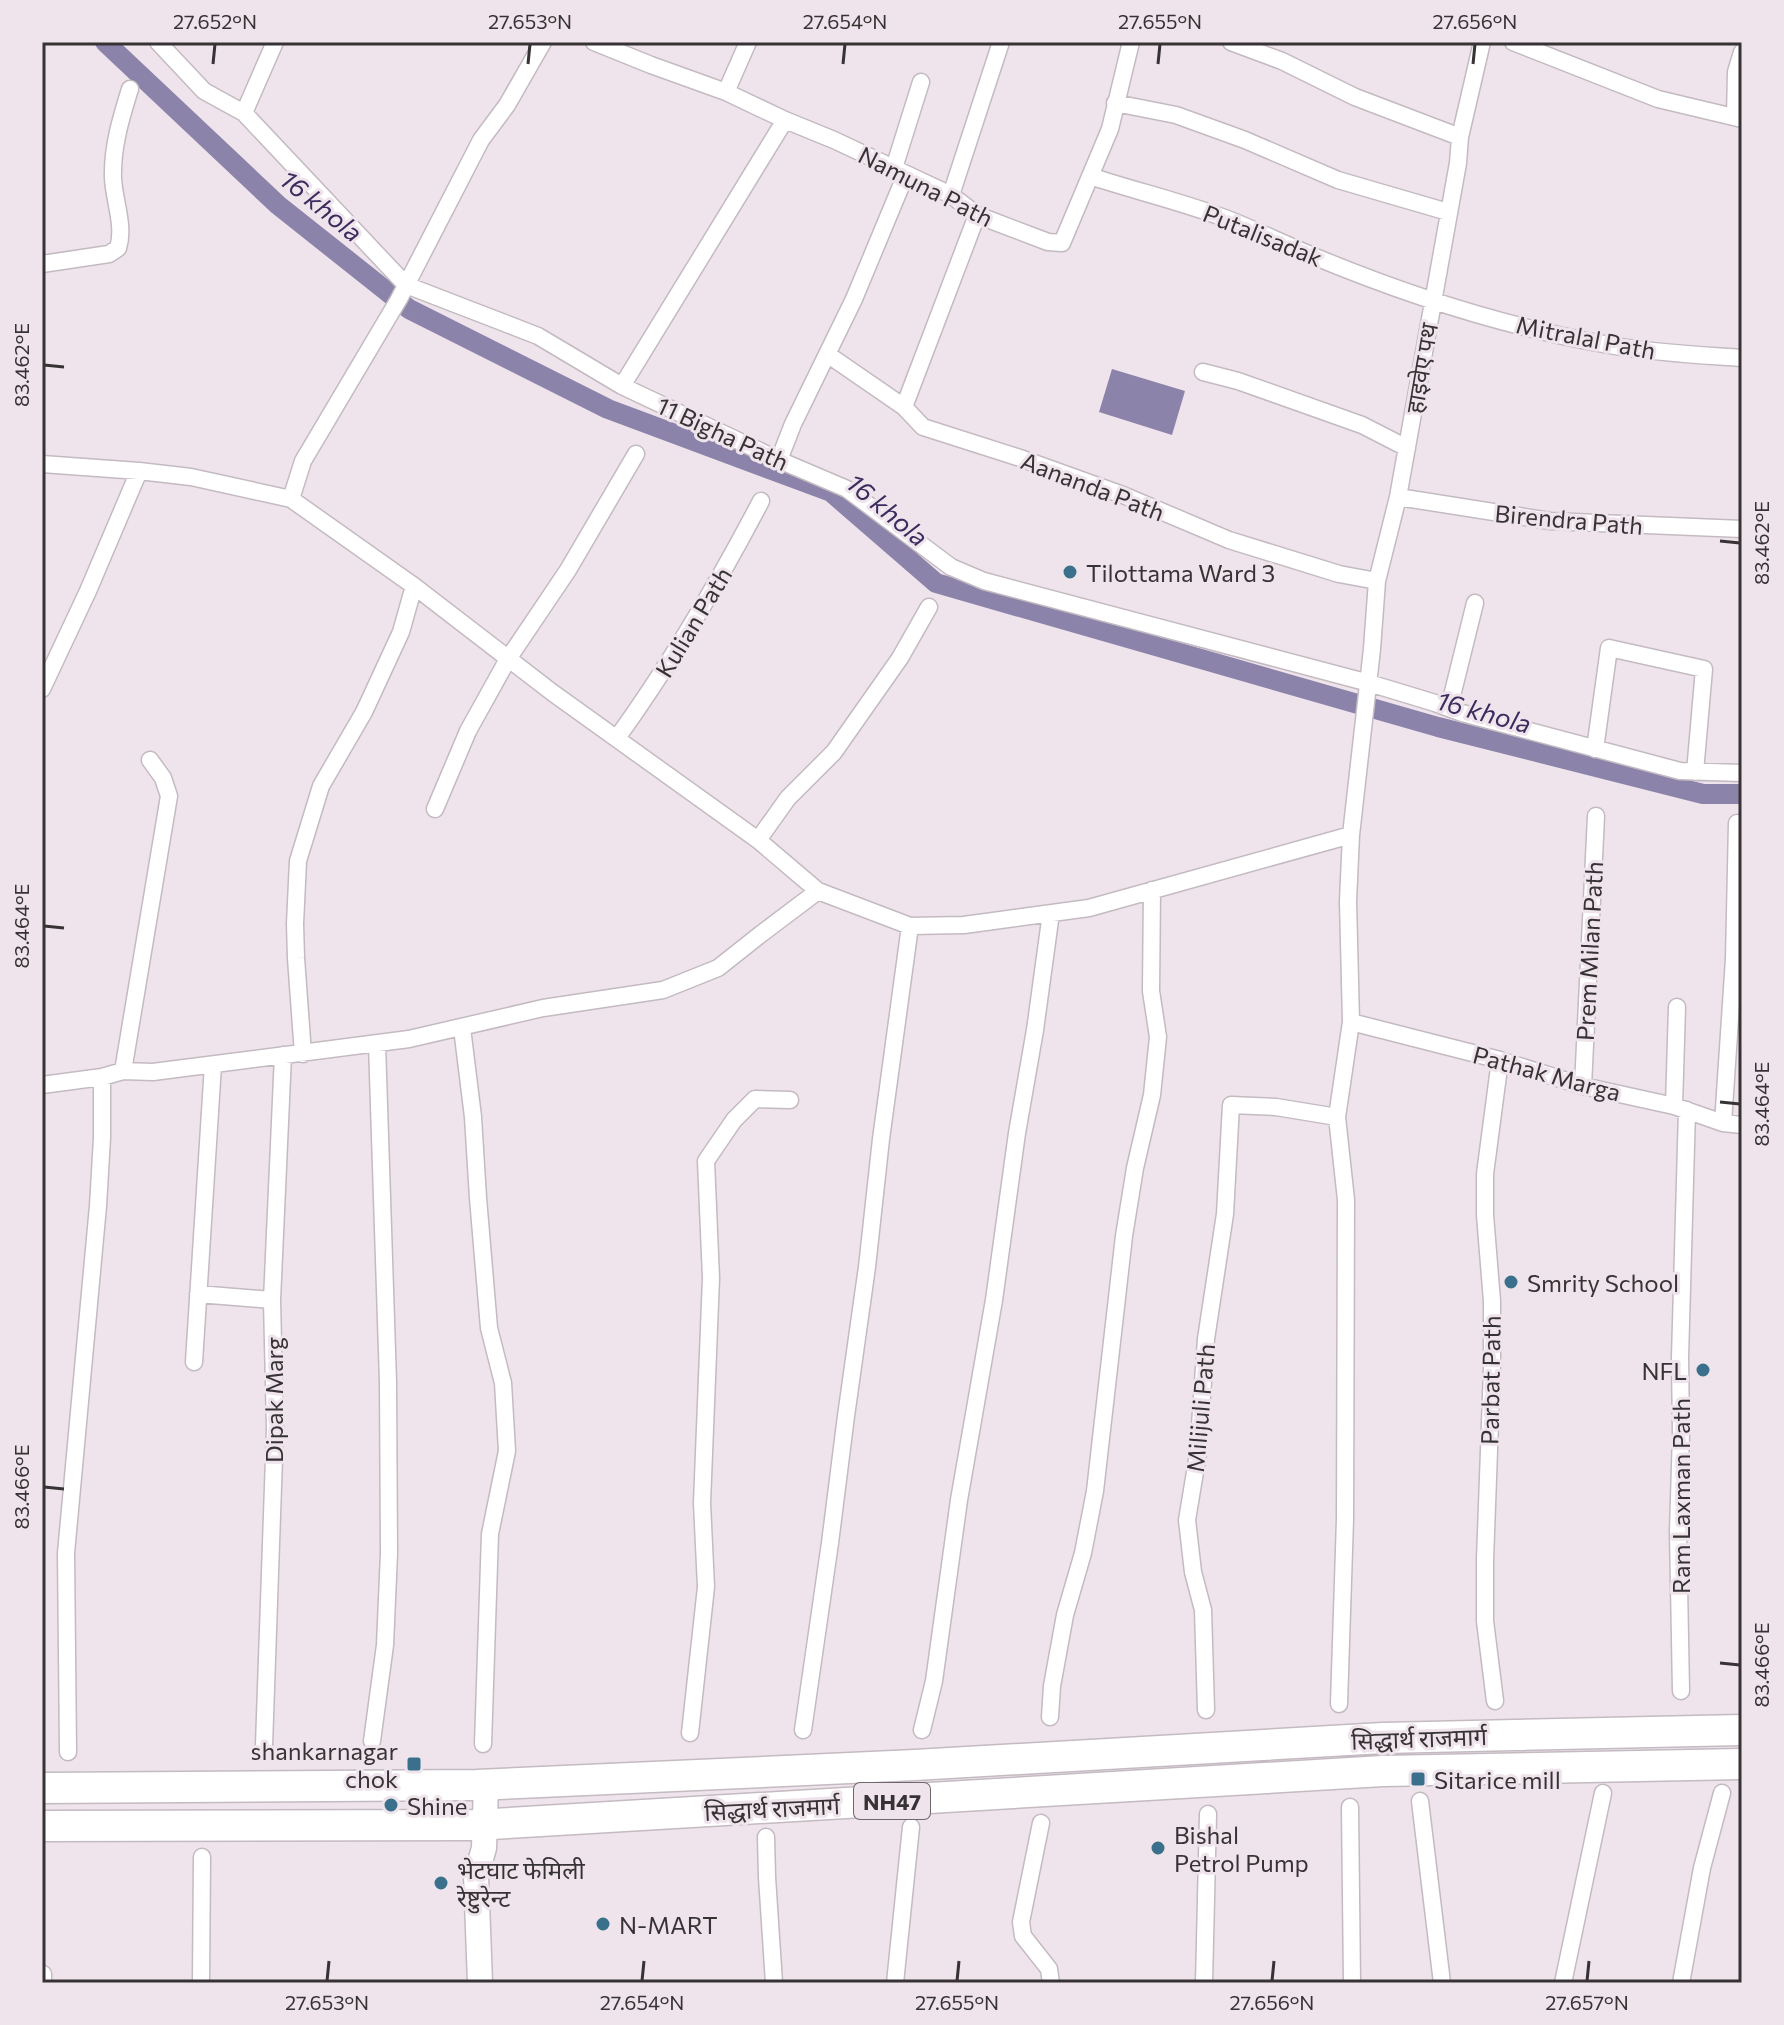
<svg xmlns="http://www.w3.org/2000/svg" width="1784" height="2025" viewBox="0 0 1784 2025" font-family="Commissioner,'Noto Sans Devanagari',sans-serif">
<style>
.water{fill:#8c83aa}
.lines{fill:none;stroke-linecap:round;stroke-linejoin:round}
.canal{stroke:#8c83aa;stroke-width:20}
.street-casing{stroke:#c4bac1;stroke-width:19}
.secondary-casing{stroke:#c4bac1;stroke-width:27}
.highway-casing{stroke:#c4bac1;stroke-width:33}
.street{stroke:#fff;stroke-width:16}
.secondary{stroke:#fff;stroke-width:24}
.highway{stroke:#fff;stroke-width:30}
.ticks{fill:none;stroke:#373335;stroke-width:3}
.poi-dot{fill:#3a708c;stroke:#efe4eb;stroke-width:3}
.labels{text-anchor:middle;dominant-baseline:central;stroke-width:6;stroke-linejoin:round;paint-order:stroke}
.shield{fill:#efe4eb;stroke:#6e686c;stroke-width:2}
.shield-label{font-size:22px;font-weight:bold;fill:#373335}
.street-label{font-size:24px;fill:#373335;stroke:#efe4eb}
.poi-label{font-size:24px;fill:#373335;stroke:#efe4eb;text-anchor:start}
.water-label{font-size:26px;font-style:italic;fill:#3b2b5f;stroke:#efe4eb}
.neatline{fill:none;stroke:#373335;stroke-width:3}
.ticks-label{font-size:20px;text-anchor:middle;fill:#373335}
</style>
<rect width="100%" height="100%" fill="#efe4eb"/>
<path class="water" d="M1112,369l73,22 -13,44 -73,-23z"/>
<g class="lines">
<path class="canal" d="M105,42l173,163 131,104 199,100 223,83 105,91 502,144 265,67h39"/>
<g class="street-casing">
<path id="street" d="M158,42l46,49 40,22 162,172 132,51 84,50 157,74 68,29 104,78 33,14 385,102 66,20 27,10 218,58 62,2
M594,42l57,23 75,27 59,28 49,20 117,55 26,20 71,27 14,1 48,-114 21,-87
M1231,42l51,19 73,36 105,40
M1513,42l145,57 84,20
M726,92l22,-50
M1115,103l61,12 69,25 93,40 110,32
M244,113l31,-71
M1735,117l1,-45 6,-20
M894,168l27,-86
M1090,176c48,16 98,27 145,46 26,11 52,23 78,34 96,40 199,73 302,90 42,7 85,9 127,12
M951,195l50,-153
M42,264l67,-10 9,-6c7,-22 -4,-47 -5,-70 -1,-31 8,-60 17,-89
M827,354l77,53 19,20 97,31 103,37 106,45 110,34 38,7
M1203,372l35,9 124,44 45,23
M622,386l163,-266
M904,407l73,-192
M779,460l14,-36 61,-125 52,-125
M42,464l97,7 52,6 100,22 123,87 139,107 205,147 60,51 92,35 54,-1 125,-17 262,-73
M1398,497l152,24 192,8
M291,499l12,-38 96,-162 82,-159 26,-35 36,-63
M42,689l46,-98 51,-120
M1449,708l26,-105
M617,738c54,-75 101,-155 144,-237
M1595,749l14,-101 95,21 -9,103
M435,809l33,-78 40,-72 60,-89 68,-116
M758,840l30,-42 46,-46 66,-94 29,-51
M1351,1022l149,38 83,26 91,20 49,17 19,2
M462,1028l11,89 5,81 11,130 14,55 4,68 -17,83 -7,210
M303,1054l-7,-96 -1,-34 3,-63 23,-75 43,-74 37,-80 13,-46
M123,1071l46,-275 -6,-18 -13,-18
M42,1085l60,-8 21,-6 30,1 256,-33 134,-31 120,-18 55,-22 43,-34 57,-43
M1583,1086l13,-270
M1674,1106l3,-99
M1723,1123l11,-164 3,-136
M198,1294l74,6
M194,1362l19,-297
M1681,1691l-3,-159 3,-99 -1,-75 7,-248
M1495,1701l-10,-80v-61l7,-192v-67l-7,-86v-41l15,-114
M1339,1704l6,-185 1,-319 -9,-83 14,-95 -3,-121 3,-66 21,-186 5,-68 21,-84 60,-334 2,-26 22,-95
M1206,1710l-3,-100 -10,-38 -6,-52 11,-66 8,-115 19,-125 6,-109 45,2 61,10
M1050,1717l2,-31 13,-71 18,-62 12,-62 29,-255 11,-68 17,-73 6,-58 -7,-46 1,-101
M803,1730l27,-187 16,-127 21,-149 14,-128 29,-213
M922,1730l12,-49 25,-181 35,-200 23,-167 18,-103 16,-117
M690,1733l16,-146 -4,-84 9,-225 -5,-117 28,-41 21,-21 35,1
M372,1741l13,-96 4,-92 -1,-171 -11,-338
M264,1745l11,-316 -3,-129 11,-245
M68,1752l-2,-199 32,-347 4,-68v-61
M1420,1801l22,182
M1350,1807l2,176
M1041,1823l-20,99 2,14 26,33 2,14
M766,1837l1,40 7,106
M43,1974v9
M201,1982l1,-125
M895,1983l16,-156
M1204,1983l4,-169
M1563,1983l40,-190
M1681,1983l21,-115 20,-75"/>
</g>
<g class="secondary-casing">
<path id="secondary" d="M480,1983l-4,-107 8,-28 2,-63"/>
</g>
<g class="highway-casing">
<path id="highway" d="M42,1788l435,-3 438,-20 468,-27 359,-8
M42,1826l433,-1 908,-54 359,-7"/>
</g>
<use href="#street" class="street"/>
<use href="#secondary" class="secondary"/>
<use href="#highway" class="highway"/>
</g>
<path class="ticks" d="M213,64l2,-20M528,64l2,-20M843,64l2,-20M1158,64l2,-20M1473,64l2,-20M44,365l20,2M1720,541l20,2M44,926l20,2M1720,1102l20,2M44,1487l20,2M1720,1663l20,2M327,1981l2,-20M642,1981l2,-20M957,1981l2,-20M1272,1981l2,-20M1587,1981l2,-20"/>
<g class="poi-dot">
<circle cx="1070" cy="572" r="8"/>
<circle cx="1511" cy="1282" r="8"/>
<circle cx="1703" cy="1370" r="8"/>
<rect x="406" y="1756" width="16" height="16" rx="4"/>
<rect x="1410" y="1771" width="16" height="16" rx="4"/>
<circle cx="391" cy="1805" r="8"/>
<circle cx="1158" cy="1848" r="8"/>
<circle cx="441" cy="1883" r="8"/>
<circle cx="603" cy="1924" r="8"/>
</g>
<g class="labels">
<rect class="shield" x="854" y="1783" width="76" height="36" rx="6"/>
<g class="shield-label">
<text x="892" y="1801">NH47</text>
</g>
<g class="street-label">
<text transform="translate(926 186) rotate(27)">Namuna Path</text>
<text transform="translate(1263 235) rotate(22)">Putalisadak</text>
<text transform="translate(1586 337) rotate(11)">Mitralal Path</text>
<text transform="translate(1421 368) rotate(-80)">हाइवेए पथ</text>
<text transform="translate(723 433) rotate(25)">11 Bigha Path</text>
<text transform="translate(1093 486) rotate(21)">Aananda Path</text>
<text transform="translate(1569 519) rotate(5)">Birendra Path</text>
<text transform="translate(693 622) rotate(-59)">Kulian Path</text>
<text transform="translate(1589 951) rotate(-87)">Prem Milan Path</text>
<text transform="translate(1547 1073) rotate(15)">Pathak Marga</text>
<text transform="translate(1490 1380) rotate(-89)">Parbat Path</text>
<text transform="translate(273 1400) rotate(-90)">Dipak Marg</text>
<text transform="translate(1200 1408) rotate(-85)">Milijuli Path</text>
<text transform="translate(1680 1496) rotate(-90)">Ram Laxman Path</text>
<text transform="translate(1419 1738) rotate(-2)">सिद्धार्थ राजमार्ग</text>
<text transform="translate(772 1808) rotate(-3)">सिद्धार्थ राजमार्ग</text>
</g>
<g class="poi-label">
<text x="1086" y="572">Tilottama Ward 3</text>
<text x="1527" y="1282">Smrity School</text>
<text x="1687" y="1370" text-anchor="end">NFL</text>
<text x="398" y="1750" text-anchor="end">shankarnagar<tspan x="398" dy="28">chok</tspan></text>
<text x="1434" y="1779">Sitarice mill</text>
<text x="407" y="1805">Shine</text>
<text x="1174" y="1834">Bishal<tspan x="1174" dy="28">Petrol Pump</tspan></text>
<text x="457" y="1869">भेटघाट फेमिली<tspan x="457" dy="28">रेष्टुरेन्ट</tspan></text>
<text x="619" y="1924">N-MART</text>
</g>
<g class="water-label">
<text transform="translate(322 205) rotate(39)">16 khola</text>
<text transform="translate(888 509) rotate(40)">16 khola</text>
<text transform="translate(1484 711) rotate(15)">16 khola</text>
</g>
</g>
<rect width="1784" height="2025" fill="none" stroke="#efe4eb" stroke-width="88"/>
<rect x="44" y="44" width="1696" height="1937" class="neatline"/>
<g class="ticks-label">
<text x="215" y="29">27.652°N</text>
<text x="530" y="29">27.653°N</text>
<text x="845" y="29">27.654°N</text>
<text x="1160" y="29">27.655°N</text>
<text x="1475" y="29">27.656°N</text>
<text transform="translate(22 365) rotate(-90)" y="7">83.462°E</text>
<text transform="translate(1762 543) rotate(-90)" y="7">83.462°E</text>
<text transform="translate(22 926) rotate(-90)" y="7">83.464°E</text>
<text transform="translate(1762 1104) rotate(-90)" y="7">83.464°E</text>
<text transform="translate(22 1487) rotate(-90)" y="7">83.466°E</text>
<text transform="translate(1762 1665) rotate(-90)" y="7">83.466°E</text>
<text x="327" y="2010">27.653°N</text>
<text x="642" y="2010">27.654°N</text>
<text x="957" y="2010">27.655°N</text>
<text x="1272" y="2010">27.656°N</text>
<text x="1587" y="2010">27.657°N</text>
</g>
</svg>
